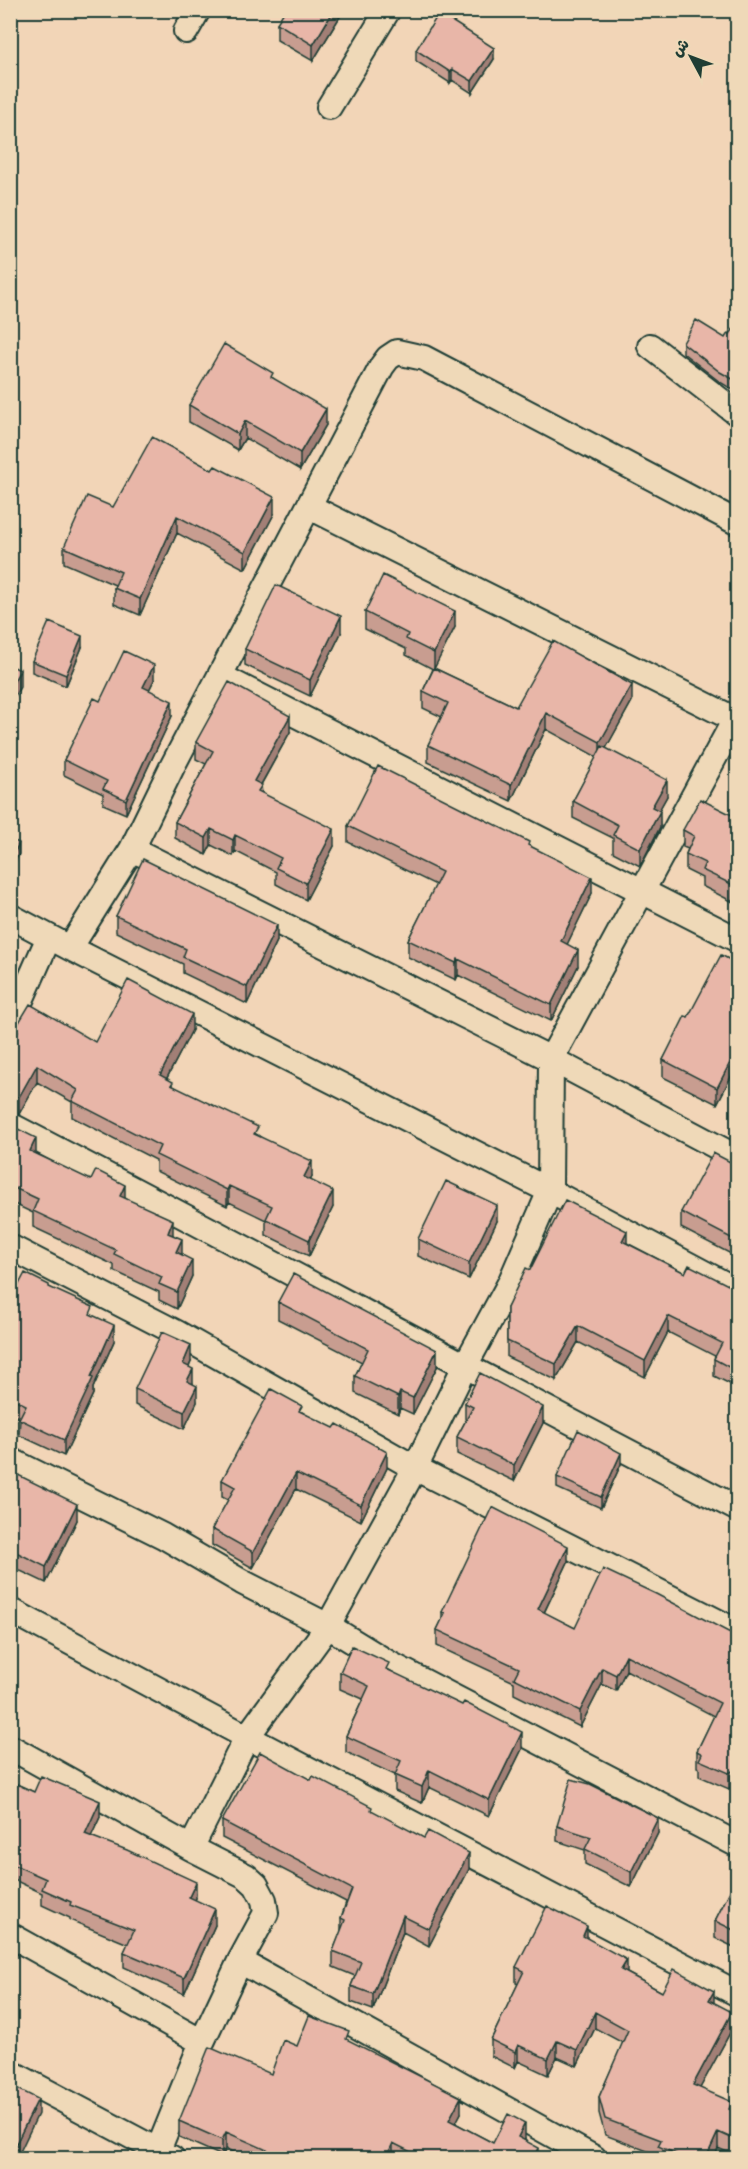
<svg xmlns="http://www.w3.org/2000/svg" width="748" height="2169" viewBox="0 0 748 2169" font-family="Sriracha,'Playpen Sans Arabic',sans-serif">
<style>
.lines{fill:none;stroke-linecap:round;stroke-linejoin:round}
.minor-casing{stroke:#1f3d34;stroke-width:28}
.minor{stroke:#efd9b8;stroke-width:24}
.wall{fill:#c89d90;stroke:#1f3d34;stroke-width:1.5}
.shaded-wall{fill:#a27f76;stroke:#1f3d34;stroke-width:1.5}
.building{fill:#e8b6a8;stroke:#1f3d34;stroke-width:1.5}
</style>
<rect width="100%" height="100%" fill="#f2d5b7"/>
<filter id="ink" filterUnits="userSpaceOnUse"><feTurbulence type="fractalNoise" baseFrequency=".0167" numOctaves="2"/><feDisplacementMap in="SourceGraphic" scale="12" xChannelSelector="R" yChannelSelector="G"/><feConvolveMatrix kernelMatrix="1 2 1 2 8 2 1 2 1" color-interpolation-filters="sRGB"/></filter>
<g filter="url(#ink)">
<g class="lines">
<g class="minor-casing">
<path id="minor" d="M186,31l12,-21
M329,107l59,-97
M650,346l88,68
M310,507l428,214
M220,676l518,264
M132,849l419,210 187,99
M10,916l60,32 480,243 188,100
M70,948l62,-99 40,-82 210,-401 6,-8 9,-6 27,6 314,165
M10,1025l39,-88
M10,1125c243,126 484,258 728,384
M10,1247l167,86 238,135 323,164
M10,1460l153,76 79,46 86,44 62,38 348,181
M10,1610l237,127 491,257
M10,1747l181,101
M10,1935l192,107
M240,1961l354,197
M10,2072l162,86
M155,2158l47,-116 38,-81 26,-48 -2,-13 -8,-15 -10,-9 -55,-28 56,-111 81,-111 87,-158 51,-104 44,-81 40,-92 1,-132 187,-345"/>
</g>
<use href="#minor" class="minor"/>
</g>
<path class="wall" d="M344,10l-31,51 -36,-21v-17z
M416,50l78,9 -22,34 -20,-13 -2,3 -34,-22z
M738,323v70l-18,-11 -37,-29v-10l42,-5 5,-4z
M273,378l53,47 -26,45 -55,-32 -7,12 -49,-28v-17z
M113,507l161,7 -29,55 -68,-36 -37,82 -26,-11v-16l1,-3 -51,-22v-16z
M365,612l90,15 -21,41 82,39 116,-6 -26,47 61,48 -8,14 1,17 -20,39 -27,-14v-14l-40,-20v-17l24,-44 -51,-28 -35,72 -83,-39v-17l14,-28 -19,-9v-17l10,-22 -27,-14v-6l-41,-20z
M341,633l-31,63 -65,-31v-16z
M82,647l-16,39 -34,-14v-11z
M154,680l-5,10 23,26 -46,98 -23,-10v-10l-39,-19v-15l36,-59z
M290,732l-29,53 1,8 72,53 -28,54 -30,-16v-12l-41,-21 -2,5 -22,-11 -5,10 -31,-17v-16l31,-58 -10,-5v-17z
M738,818v74l-5,10 -31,-16v-8l-16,-8v-16l2,-5 -5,-2v-17z
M348,826l181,20 63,47 -25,51 11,22 -27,55 -93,-46 -2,5 -48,-23v-17l28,-55 -88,-43z
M116,916l161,25 -30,63 -64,-31v-9l-67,-32z
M738,964v99l-21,41 -54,-27v-17l25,-43z
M15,1029l80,13 97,-12 -25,48 6,8 85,49 54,42 -2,3 23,27 -24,49 -43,-21v-15l-37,-18 -2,4 -71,-35v-11l-84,-43v-15l-35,-20 -18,32 -9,-3v-66l5,-8z
M10,1125l26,29 89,44 48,37 19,41 -15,33 -18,-9v-8l-45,-21v-6l-81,-38v-14l-23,-11z
M738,1166v81l-5,8 -52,-27v-16z
M497,1221l-28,58 -51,-23v-17z
M627,1243l58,30 53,17v98l-24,-12v-17l1,-3 -47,-24 -23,45 -67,-35 -22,38 -49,-23v-49l23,-38z
M10,1287l6,3 33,-3 44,29 21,25 -21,47v6l-29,62 -45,-21 1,-17 -10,-5z
M278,1302l159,65 -24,47 -13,-6 -2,6 -43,-21v-17l7,-14 -84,-43z
M191,1362l-2,5 8,35 -13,27 -49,-24v-16z
M465,1403l78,20 -29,58 -57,-27v-17l9,-17 -1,-1z
M302,1412l85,56 -26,53 -65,-32 -43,79 -41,-23v-16l16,-29 -6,-3v-17z
M621,1464l-20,44 -44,-20v-11z
M10,1471l67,49 -31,63 -36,-17z
M568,1562l-24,51 31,15 163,9v149l-3,-2 -6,5 -30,-13v-8l-2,-1v-16l17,-35 -88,-46 -10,21 -14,-7 -22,43 -66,-33v-12l-77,-36v-16l5,-10v-8z
M389,1670l133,79 -33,67 -60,-29 -7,16 -27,-12v-16l-49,-23v-16l17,-37 -23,-10v-17z
M311,1780l61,31 97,58 -40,77 -26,-14 -30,78 -22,-8v-16l4,-10 -22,-9v-16l8,-19v-14l5,-16 -124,-64v-17z
M10,1781l24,11 66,25 -9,19 105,62 -1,2 20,25 -31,69 -60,-27v-15l4,-8 -58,-24v-2l-28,-13v-12l-32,-15z
M557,1826l101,7 -27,54 -46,-23v-14l-28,-9z
M738,1875v74l-23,-11v-17z
M587,1938l40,35 35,19 52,11 18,26 -32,59 32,22 6,2v45l-20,-9 -4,10h-56v-3l-53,-20 -6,-22v-16l24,-54 -28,-15 -18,38 -20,-9 -9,18 -30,-14 -3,7 -24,-12v-16l27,-56 -2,-1v-16z
M349,2041l112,72 -6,10 38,20 32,-4v1l14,18h-291l-22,-9 -4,7 -43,-19v-16l92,-47 26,-28z"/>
<path class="shaded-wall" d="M334,10h10l-31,51v-16z
M494,48v11l-22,34v-12z
M452,69v11l-2,3v-11z
M326,409v16l-26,45v-17z
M245,421v17l-7,12v-16z
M274,497v17l-29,55v-17z
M177,516v17l-37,82v-16z
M455,611v16l-21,42v-16z
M341,616v17l-31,63v-16z
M82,636v11l-16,39v-11z
M154,665v15l-11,22v-15z
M20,670v17l-10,17v-16z
M632,685v16l-32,58v-17z
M172,701v15l-46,98v-14z
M546,713v16l-35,72v-16z
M290,716v16l-36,65v-16z
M667,780v16l-15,27v-16z
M660,811v16l-20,39v-17z
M211,829v16l-5,10v-17z
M334,829v17l-28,54v-17z
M235,835v16l-2,5v-16z
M19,843v11l-9,18v-11z
M738,876v16l-5,10v-17z
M592,877v16l-31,64v-16z
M277,925v16l-30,63v-17z
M578,950v16l-27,55v-16z
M458,959v16l-2,5v-17z
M192,1014v16l-32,61v-16z
M738,1047v16l-21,41v-16z
M37,1065v17l-18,32v-17z
M36,1138v17l-6,-4z
M312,1161v16l-8,17v-17z
M125,1185v16l-5,-5z
M229,1186v16l-2,4v-16z
M333,1191v16l-24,49v-16z
M497,1205v16l-28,58v-16z
M173,1220v17l-5,-4z
M738,1230v17l-5,8v-16z
M627,1231v17l-5,-7z
M182,1239v16l-6,-3z
M192,1260v16l-15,33v-17z
M668,1316v16l-23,45v-16z
M114,1325v16l-21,47v6l-29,62v-16z
M578,1326v16l-22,38v-16z
M191,1345v17l-8,18v-16z
M437,1350v17l-24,47v-16z
M193,1369v16l-6,-4z
M197,1386v16l-13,27v-17z
M400,1392v16l-2,6v-17z
M543,1407v16l-29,58v-16z
M387,1452v16l-26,53v-16z
M621,1453v11l-20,44v-11z
M296,1473v16l-43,79v-16z
M77,1504v16l-31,63v-16z
M568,1546v16l-30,63v-16z
M626,1655v15l-10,21v-16z
M602,1668v16l-22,43v-16z
M522,1732v17l-33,67v-16z
M735,1769v15l-6,5v-16z
M429,1770v17l-7,16v-16z
M100,1801v16l-15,33v-16z
M658,1818v15l-27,54v-15z
M469,1853v16l-40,77v-17z
M196,1882v16l-7,15v-16z
M215,1909v16l-31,69v-16z
M403,1916v16l-30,78v-16z
M587,1926v16l-4,-6z
M627,1960v16l-6,-6z
M714,1991v16l-5,-7z
M595,2012v16l-18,38v-16z
M732,2012v17l-39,72v-16z
M557,2041v16l-9,18v-16z
M518,2045v16l-3,7v-16z
M461,2097v16l-12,23v-16z
M38,2099v15l-21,44h-7v-2z
M525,2123v16l-7,14v-16z
M226,2132v17l-4,7v-16z
M718,2132v16l-4,10h-8z
M393,2143v15h-7z
M539,2148v10h-5z"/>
<path class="building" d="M285,10h49l-21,35 -36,-22z
M439,13l55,35 -22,33 -20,-12 -2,3 -34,-22z
M696,320l29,18 3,-5 2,1 8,-11v59l-18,-10 -37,-29z
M224,344l49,29 -2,4 55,32 -26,44 -55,-32 -7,13 -49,-29z
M152,437l60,33 3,-4 59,31 -29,55 -68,-36 -37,83 -26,-11 7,-16 -57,-25 23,-51 26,11z
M383,575l72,36 -21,42 -28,-14 2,-5 -43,-22z
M276,585l65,31 -31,64 -65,-31z
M49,622l33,14 -16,39 -34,-14z
M553,641l79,44 -32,57 -54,-29 -35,72 -83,-40 20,-42 -25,-12 11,-23 82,39z
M124,651l30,14 -11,22 29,14 -46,99 -23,-11 4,-8 -43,-21 30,-62 6,3z
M10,665l10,5 -10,18z
M229,682l61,34 -36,65 8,4 -4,6 76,38 -28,54 -30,-15 5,-10 -46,-23 -2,5 -22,-11 -5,9 -31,-16 38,-71 -17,-9z
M602,746l65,34 -15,27 8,4 -20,38 -27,-14 5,-10 -45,-24z
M378,766l151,76 -1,3 64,32 -31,64 17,9 -27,55 -93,-46 -2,4 -48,-23 34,-68 -94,-46z
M700,799l38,19v58l-5,9 -31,-15 3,-7 -19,-9 8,-18 -11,-6z
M10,839l9,4 -9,18z
M143,859l134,66 -30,62 -64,-30 3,-8 -70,-33z
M721,955l17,9v83l-21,41 -54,-28 22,-44 3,1z
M128,980l64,34 -32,61 13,7 -2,3 87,42 -4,7 58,27 -8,16 29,14 -24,49 -43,-21 6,-13 -43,-20 -2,4 -71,-35 4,-9 -88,-45 6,-11 -41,-25 -18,32 -9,-2v-50l8,-14 -3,-2 15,-25 65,38z
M10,1125l26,13 -6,13 61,29 5,-10 29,15 -5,11 53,24 -5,13 14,6 -6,13 16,8 -15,32 -18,-8 3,-7 -48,-23 2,-4 -83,-39 5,-12 -28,-13z
M713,1153l25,13v64l-5,9 -52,-27z
M446,1181l51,24 -28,58 -51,-24z
M565,1200l62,31 -5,10 63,32 4,-8 49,25v82l-24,-13 8,-16 -54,-27 -23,45 -67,-35 -22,38 -49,-23v-33l19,-40 4,2z
M25,1273l24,12v2l44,20 -3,7 24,11 -23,52 2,1 -29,62 -45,-21 7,-14 -16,-8v-110l6,3z
M293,1274l144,76 -24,48 -13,-6 -2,5 -43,-21 13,-27 -90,-47z
M162,1332l29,13 -8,19 10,5 -6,12 10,5 -13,26 -49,-23z
M480,1373l63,34 -29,58 -57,-28 16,-30 -8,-4z
M271,1389l31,17 -3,5 35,17 3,-4 50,28 -26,53 -65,-32 -43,79 -41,-23 23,-42 -13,-7z
M578,1430l43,23 -20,44 -44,-20z
M10,1471l67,33 -31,63 -36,-18z
M492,1507l76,39 -30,63 37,19 28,-59 53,25 82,43v133l-3,-1 -6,4 -30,-13 3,-6 -5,-3 23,-48 -94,-48 -10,20 -14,-7 -22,43 -66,-33 5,-10 -82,-38 8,-17 -3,-1z
M352,1646l37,17 -3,6 76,36 2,-3 58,30 -33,68 -60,-30 -7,17 -27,-12 6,-14 -55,-25 23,-50 -29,-14z
M260,1752l51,28 2,-4 59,31 -1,3 53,28 4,-7 41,22 -40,76 -26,-13 -30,78 -22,-8 10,-24 -28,-11 12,-31 -4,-2 11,-29 -130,-68z
M41,1776l59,25 -15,33 42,16 69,32 -7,15 26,12 -31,69 -60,-26 10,-22 -64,-25 1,-3 -29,-13 4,-10 -36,-16v-82l24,11z
M571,1779l19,5 68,34 -27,54 -46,-23 6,-12 -34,-11z
M738,1875v57l-23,-11z
M547,1906l40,20 -4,10 44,24 -6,10 41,22 12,-23 40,22 -5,9 23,12 -39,73 39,17 -3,7 9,3v29l-20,-9 -12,26h-21l-27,-12 3,-6 -56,-21 -6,-22 29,-67 -33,-18 -18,38 -20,-9 -9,18 -30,-14 -3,7 -24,-12 33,-69 -8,-4z
M309,2016l40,15 -3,8 115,58 -12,23 44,23 15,-29 17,9 -7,14 21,11 -5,10h-111l-30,-15 -7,15h-101l-59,-26 -4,8 -43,-19 30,-74 62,27 12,-34 14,6z
M10,2085l28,14 -28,57z"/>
</g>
<rect width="748" height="2169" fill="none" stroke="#efd9b8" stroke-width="36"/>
<rect x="18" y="18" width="712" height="2133" fill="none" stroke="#1f3d34" stroke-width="2" filter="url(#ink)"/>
<g transform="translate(691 57) rotate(311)" stroke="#efd9b8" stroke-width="4.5" paint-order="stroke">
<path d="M0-4.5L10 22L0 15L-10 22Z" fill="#1f3d34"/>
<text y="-9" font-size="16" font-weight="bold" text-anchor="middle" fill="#1f3d34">ش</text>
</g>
</svg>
